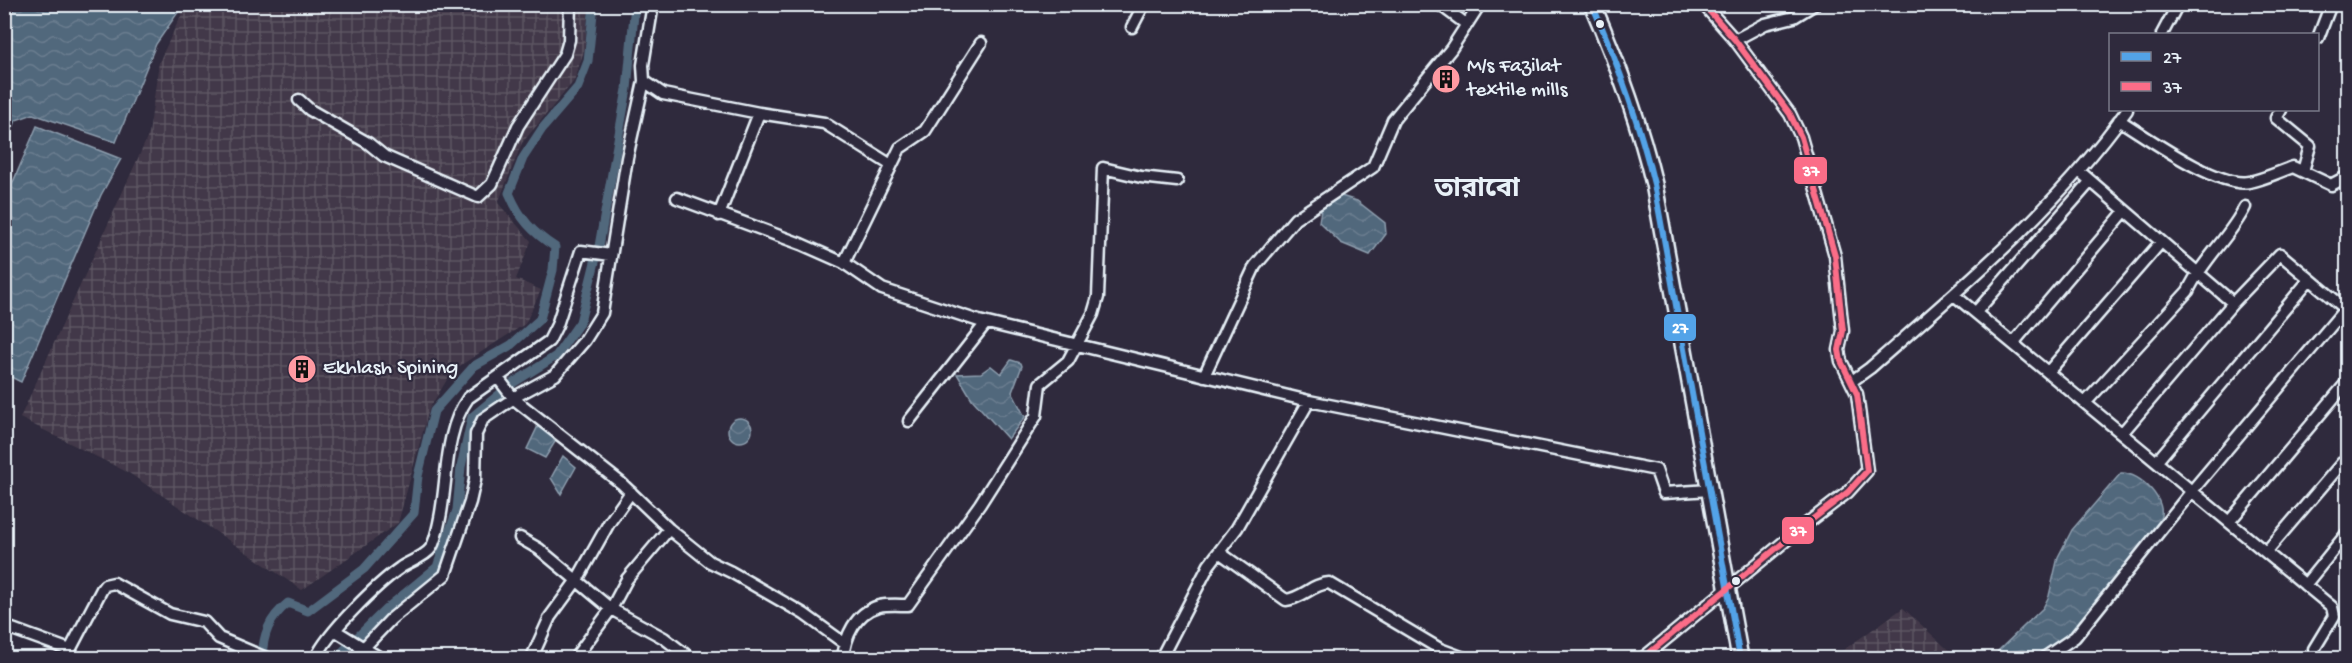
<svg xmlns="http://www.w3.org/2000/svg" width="2352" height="663" viewBox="0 0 2352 663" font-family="'Gochi Hand','Noto Sans Bengali',sans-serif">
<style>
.industrial{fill:url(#industrial-grid)}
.water{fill:url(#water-waves);stroke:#8d9eae;stroke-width:1.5}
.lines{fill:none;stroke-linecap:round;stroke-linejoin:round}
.canal{stroke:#51677c;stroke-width:9}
.minor-casing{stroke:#e8f1f8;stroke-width:15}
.highway-casing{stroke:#e8f1f8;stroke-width:20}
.minor{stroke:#2f2a3d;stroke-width:10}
.highway{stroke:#2f2a3d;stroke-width:15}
.bus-1-casing{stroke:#2f2a3d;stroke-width:10}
.bus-2-casing{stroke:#2f2a3d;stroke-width:10}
.bus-1{stroke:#53a3e8;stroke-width:6}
.bus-2{stroke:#fb6d88;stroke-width:6}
.bus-dot{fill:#e8f1f8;stroke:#2f2a3d;stroke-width:2}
.labels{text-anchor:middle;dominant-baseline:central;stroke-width:4.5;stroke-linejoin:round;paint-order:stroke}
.poi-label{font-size:21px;fill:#e8f1f8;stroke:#2f2a3d;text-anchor:start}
.district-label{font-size:27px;font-weight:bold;fill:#e8f1f8;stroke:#2f2a3d}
.line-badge{stroke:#2f2a3d;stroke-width:2}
.badge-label{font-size:16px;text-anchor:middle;font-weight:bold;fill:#fff}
</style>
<defs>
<pattern id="industrial-grid" width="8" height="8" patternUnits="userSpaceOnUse" patternTransform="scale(1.5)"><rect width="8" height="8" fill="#433948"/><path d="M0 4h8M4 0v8" fill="none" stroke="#5e5663"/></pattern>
<pattern id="water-waves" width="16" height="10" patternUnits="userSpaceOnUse" patternTransform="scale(1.5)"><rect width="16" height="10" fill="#51677c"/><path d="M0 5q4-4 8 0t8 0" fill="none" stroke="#6a7d8f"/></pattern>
</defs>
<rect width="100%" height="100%" fill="#2f2a3d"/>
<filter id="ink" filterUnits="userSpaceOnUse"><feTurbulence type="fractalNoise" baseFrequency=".0167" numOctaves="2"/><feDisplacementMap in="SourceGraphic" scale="12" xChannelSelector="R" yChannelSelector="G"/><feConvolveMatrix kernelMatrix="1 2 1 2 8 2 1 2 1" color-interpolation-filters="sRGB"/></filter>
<g filter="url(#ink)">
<path class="industrial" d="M186,5h403l-5,46 -10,30 -52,62 -24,60 33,38 -15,38 25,11 -16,34 -72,46 -24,39 -31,114 -96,67 -173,-117 -109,-55 129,-284 10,-72z
M1903,608l54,50h-126l11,-7z"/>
<path class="water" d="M18,5h165l-27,39 -40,98 -83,-28 -17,6 -11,30v-145l8,6z
M37,126l84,33 -20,36 -80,187 -16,-8v-173z
M1341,196l16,5 28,22 1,11 -16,21 -29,-12 -22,-21 2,-12z
M1011,360l10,3 1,3 -10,26 13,25 -17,22 -36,-40 -15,-25 24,-1 10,-7 10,8z
M728 430a12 12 0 1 1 24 0a12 12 0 1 1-24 0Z
M538,426l11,4 6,12 -10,16 -18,-9z
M563,456l13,11 -15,27 -10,-16z
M2121,473c19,-1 49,29 38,48l-84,110c-30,29 -39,27 -80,27l3,-7 45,-43 6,-12 9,-39 14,-27z"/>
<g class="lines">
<path class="canal" d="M262,658c1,-23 7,-40 26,-55l20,8 56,-42 50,-56 4,-37 16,-65 40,-45 37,-21 29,-26 13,-49 2,-23c-23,-15 -35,-28 -46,-54l14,-35 19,-29 36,-42 10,-26 6,-57
M336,658l50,-49 51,-42 20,-57 4,-43 11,-50 41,-34 43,-27 24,-34 19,-76 28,-157 8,-85"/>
<g class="minor-casing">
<path id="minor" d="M1439,4l27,20
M1132,27l12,-23
M2162,34l16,-30
M2318,38l13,-34
M1735,40l30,-16 29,-7 21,-13
M644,81l19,13 96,19
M299,100l11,10 58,33 16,13 94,41 14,-13 26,-58 47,-72 4,-14 1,-36
M2281,110l-5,8 34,28 -7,25
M2119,120c28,17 98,68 130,62 15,-3 30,-10 44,-15l38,18 17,-9
M2079,171l154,132 47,-49 68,57
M677,198l124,46 43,19 38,26 97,32 330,80 347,69 8,23 46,-3
M719,215l40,-102 65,10 67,42
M844,263l56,-115 25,-17 56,-88
M1954,295l378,312 2,9 -20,33 2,9
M1976,312l114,-130
M2014,342l111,-131
M2049,371l112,-129
M1204,376l51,-110 40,-47 78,-52 20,-47 58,-71 29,-45
M498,378l16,21 107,84 48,46 41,33 21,10 73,42 40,29
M1852,381l18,-13c91,-80 186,-159 257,-258
M2086,402l102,-111c15,-32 42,-54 57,-84
M909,421l77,-98
M2123,432l110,-129
M2157,461l152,-181
M2229,522l119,-141
M520,538l19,11 72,60 53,29 26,20
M1219,552l67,48c17,-2 26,-16 43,-17l111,66 24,9
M2266,552l82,-96
M2305,585l43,-53
M4,626l66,24 32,-61 3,-4 9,-2 56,31 34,8 15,16 47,20
M336,631l44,27
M533,655l17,-38 27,-37 32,-57 22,-31
M316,658c11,-25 61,-74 84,-90 8,-6 25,-11 31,-20 5,-8 7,-21 9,-30 8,-39 4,-86 28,-120l81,-57 8,-16 24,-74 30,4
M354,658l37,-39 54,-44 25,-73 5,-22 1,-46 7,-15 37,-25 35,-19 30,-35 17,-27 25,-155 17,-77 -1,-16 10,-61
M575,658l36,-49 16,-30 42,-50
M843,658c2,-21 12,-45 36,-52 9,-2 20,-1 29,-1l72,-101 56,-88 4,-32 28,-23 25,-47 5,-17 5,-129 38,9 36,4
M1161,658l48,-93 28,-37 72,-127
M1643,658l158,-130 47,-36 19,-21 -10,-77 -16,-33 -2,-11 4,-19 -8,-75 -34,-119 -11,-23 -55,-74 -32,-36
M2044,658l31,-21 116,-145 154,-183"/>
</g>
<g class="highway-casing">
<path id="highway" d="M1592,4c26,60 47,117 62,180l86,474"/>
</g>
<use href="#minor" class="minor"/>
<use href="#highway" class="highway"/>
<g class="bus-1-casing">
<path id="bus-1" d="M1592,4c26,60 47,117 62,180l86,474"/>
</g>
<g class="bus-2-casing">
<path id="bus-2" d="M1643,658l158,-130 47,-36 19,-21 -10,-77 -16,-33 -2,-11 4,-19 -8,-75 -34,-119 -11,-23 -55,-74 -32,-36"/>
</g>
<use href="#bus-1" class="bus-1"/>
<use href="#bus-2" class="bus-2"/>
</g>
</g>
<defs>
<g id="building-disc" transform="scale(1.5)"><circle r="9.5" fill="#ff9aa2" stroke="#2f2a3d"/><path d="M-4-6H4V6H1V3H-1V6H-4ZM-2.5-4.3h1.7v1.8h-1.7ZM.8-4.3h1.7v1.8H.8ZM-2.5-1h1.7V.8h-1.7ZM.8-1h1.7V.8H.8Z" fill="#111"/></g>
</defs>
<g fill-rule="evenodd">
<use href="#building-disc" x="1446" y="79"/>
<use href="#building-disc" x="302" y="369"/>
</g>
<g class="bus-dot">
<circle cx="1600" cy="24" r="5"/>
<circle cx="1736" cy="581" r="5"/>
</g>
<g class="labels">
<g class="poi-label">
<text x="1467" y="67">M/s Fazilat<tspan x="1467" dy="24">textile mills</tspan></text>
<text x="323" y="369">Ekhlash Spining</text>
</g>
<g class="district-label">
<text x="1477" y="191">তারাবো</text>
</g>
</g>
<g class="line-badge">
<rect x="1793" y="156" width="35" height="29" rx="6" fill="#fb6d88"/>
<rect x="1663" y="313" width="34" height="29" rx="6" fill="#53a3e8"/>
<rect x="1781" y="516" width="34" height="29" rx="6" fill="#fb6d88"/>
</g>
<g class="badge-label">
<text x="1811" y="176">37</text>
<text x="1680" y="333">27</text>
<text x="1798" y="536">37</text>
</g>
<rect width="2352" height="663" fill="none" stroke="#2f2a3d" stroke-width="24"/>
<rect x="12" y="12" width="2328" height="639" fill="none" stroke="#e8f1f8" stroke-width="2" filter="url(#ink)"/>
<rect x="2109" y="33" width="210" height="78" fill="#2f2a3d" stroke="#797a88" stroke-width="1.5"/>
<rect x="2121" y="52" width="30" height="9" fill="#53a3e8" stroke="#797a88" stroke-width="1.5"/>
<text x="2163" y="63" font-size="18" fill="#e8f1f8">27</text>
<rect x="2121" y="82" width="30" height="9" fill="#fb6d88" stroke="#797a88" stroke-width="1.5"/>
<text x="2163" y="93" font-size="18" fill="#e8f1f8">37</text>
</svg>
